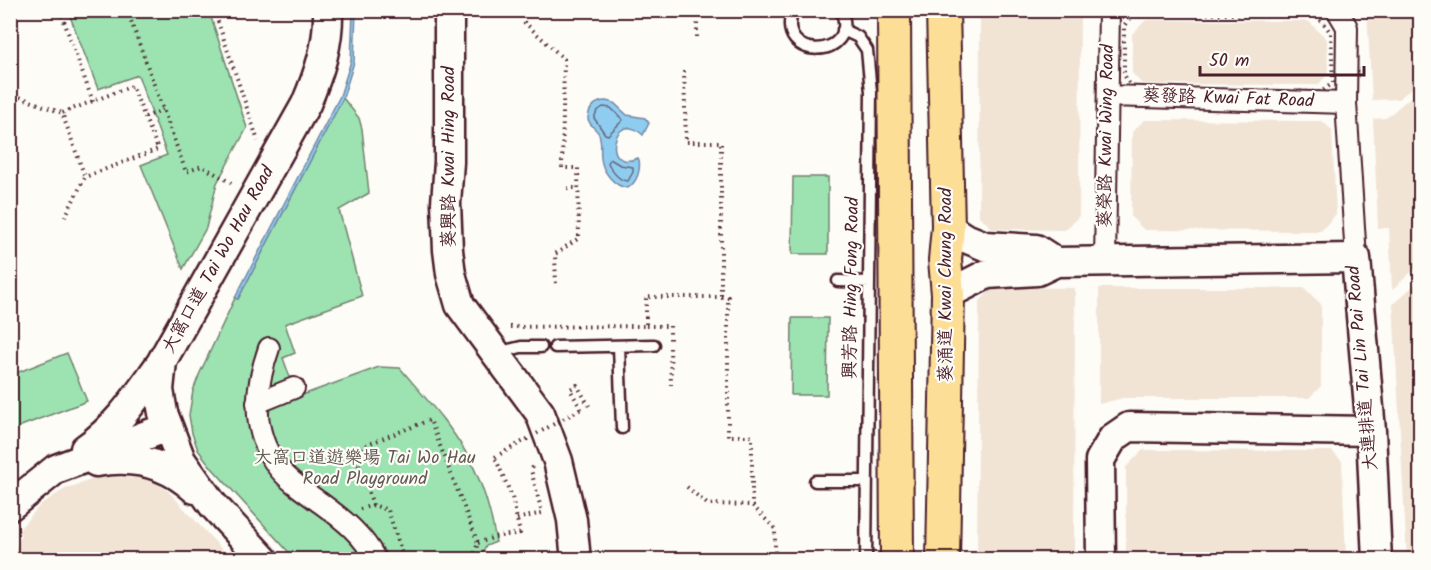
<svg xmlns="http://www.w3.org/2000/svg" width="1431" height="570" viewBox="0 0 1431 570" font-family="Kalam,'LXGW WenKai TC',sans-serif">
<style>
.built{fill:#f1e4d5}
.green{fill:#9ce3b1;stroke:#73816e;stroke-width:1.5}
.water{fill:#8fcdf0;stroke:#7387a1;stroke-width:1.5}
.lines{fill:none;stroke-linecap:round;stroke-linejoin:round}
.shore{stroke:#66657a;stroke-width:1.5}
.lane-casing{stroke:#4a1f2b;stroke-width:15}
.street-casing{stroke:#4a1f2b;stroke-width:24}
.secondary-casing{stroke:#4a1f2b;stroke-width:33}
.primary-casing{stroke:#4a1f2b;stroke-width:36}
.path{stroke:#4a1f2b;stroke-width:4;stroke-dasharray:1.5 4.5;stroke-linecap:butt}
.lane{stroke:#fdfcf7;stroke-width:10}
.street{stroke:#fdfcf7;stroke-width:20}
.secondary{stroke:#fdfcf7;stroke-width:28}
.primary{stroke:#fcde96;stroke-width:32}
.path-bridge{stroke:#4a1f2b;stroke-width:4;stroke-dasharray:1.5 4.5;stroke-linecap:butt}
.labels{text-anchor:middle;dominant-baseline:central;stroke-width:4.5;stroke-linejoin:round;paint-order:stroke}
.street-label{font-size:18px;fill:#4a1f2b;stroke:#fdfcf7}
.park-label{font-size:18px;fill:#635a53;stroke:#fdfcf7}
</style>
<rect width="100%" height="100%" fill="#fdfcf7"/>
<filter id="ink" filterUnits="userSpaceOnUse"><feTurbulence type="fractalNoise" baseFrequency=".0167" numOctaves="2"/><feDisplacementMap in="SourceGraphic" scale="12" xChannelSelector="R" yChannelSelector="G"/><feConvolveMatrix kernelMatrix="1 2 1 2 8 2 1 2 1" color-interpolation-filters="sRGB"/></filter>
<g filter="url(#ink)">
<path class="built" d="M980,11h100l-1,205 -14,14 -72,-1 -14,-13z
M1367,11h53v71l-22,17 -26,1z
M1146,20l162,1 19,18 1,35 -10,11 -176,-1 -10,-11v-39z
M1420,89v175l-28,26 -3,-62h-11l-5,-109 13,-1z
M1144,120l178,1 10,9 4,84 -15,17 -177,-1 -13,-13 1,-85z
M1420,280v279l-13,1 -14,-256z
M993,287l82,1 -1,271 -97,1 2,-258z
M1099,288h205l17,16v82l-12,12h-186l-24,6z
M1143,450l189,1 10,10 4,98h-220v-92z
M99,477l43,1 15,5 11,8 63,68h-219l9,-25 -4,-2 24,-28 24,-15z"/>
<path class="green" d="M68,11h141l38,117 -30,55 -11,45 -23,41 -42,-104 26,-10 -29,-80 -40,14z
M343,98l16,20 3,11 7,64 -30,17 23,86 -77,28 10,29 -12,5 14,39 82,-30 21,1c52,61 83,92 96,174l-10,4 -6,13h-185l-83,-91 -14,-18 -6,-17 -3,-18 4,-24 6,-16 36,-77 3,1z
M793,177h35v77h-36z
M792,318h36l-1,77h-36z
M67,353l20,48 -66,25 -10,8v-59z"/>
<path class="water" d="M353,11h3l-2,51 -11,36 -105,201 -3,-1 105,-202 11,-35z
M606,101l8,2 13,12 18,3 4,5 -6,12c-30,-29 -43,39 -5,23l1,2c2,10 -2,22 -11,28 -14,-1 -26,-17 -27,-30 -1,-9 1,-15 -2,-24 -3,-6 -9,-8 -11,-15 0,-11 8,-18 18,-18z"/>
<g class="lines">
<path class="shore" d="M603,107l8,1 12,12 -15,15 -3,-1 -11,-16 3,-7z
M610,159l10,6 13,2v5l-5,9c-10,0 -16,-10 -20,-18z"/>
<g class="lane-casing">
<path id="lane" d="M793,10c-20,53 69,50 48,0
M843,30l15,7 9,13 4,42 -5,468
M838,281l31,1
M619,346l3,82
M555,347l99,-2
M497,353l24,-6h20
M815,481h51"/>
</g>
<g class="street-casing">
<path id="street" d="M1337,10l10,17 -1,76 10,155
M1109,96l237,7
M1105,262l4,-252
M269,348c-14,40 -19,81 8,118 11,15 30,27 45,38 22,16 41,31 54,56
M257,403l37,-15"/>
</g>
<g class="secondary-casing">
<path id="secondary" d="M449,10v152l-3,41 2,47 3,24 9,31 80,108 18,48 14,59 4,40
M948,227l15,10 22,9 51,3 20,13
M948,294l39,-20 50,-3 19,-9 300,-4 15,173 6,129
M85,449c34,-24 52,-53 76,-86
M96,462c38,-7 71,1 99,27
M10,506l46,-37 112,-42
M264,560l-51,-55 -32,-45 -18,-47 -4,-23 3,-29 144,-257c13,-31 23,-59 22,-94
M1101,560l-1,-100 13,-22 16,-11 242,4"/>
</g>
<g class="primary-casing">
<path id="primary" d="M894,10l3,550
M943,10l5,217 -3,33 3,34 -5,266"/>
</g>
<path class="path" d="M60,10l33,92
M127,10l59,162 16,-6 31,18
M214,10l44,131
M524,10v12l40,37 -2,109h16l1,70 -24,16 1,33
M1141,12l173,4 8,5 9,12 2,50 -12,9 -183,-4 -9,-5 -5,-8v-49l7,-10z
M697,37v-27
M684,71l2,71h35v155
M20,97l42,16
M145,117l18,-7
M567,188h11
M65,217l20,-40 73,-28 -26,-63 -70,27 23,64
M646,326h24v15
M510,327l136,-1v-29h82v139h24v69l23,24v31
M670,348l1,37
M581,409l-11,-20 7,-4 12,21
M687,487l20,17 45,1
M373,505l-16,-46 6,-13 67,-26 48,123 -6,17
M360,509l13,-4 15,5 16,50
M517,519l25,-6 -11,-43 2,-3
M478,543l17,-6 25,-4 -8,-36 -17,-40"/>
<use href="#lane" class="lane"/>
<use href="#street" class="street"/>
<use href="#secondary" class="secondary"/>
<use href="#primary" class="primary"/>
<path class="path-bridge" d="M495,457l86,-48"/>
</g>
</g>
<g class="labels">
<g class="street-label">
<text transform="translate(1228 99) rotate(2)">葵發路 Kwai Fat Road</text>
<text transform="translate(1107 136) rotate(-89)">葵榮路 Kwai Wing Road</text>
<text transform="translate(449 157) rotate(-90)">葵興路 Kwai Hing Road</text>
<text transform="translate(219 260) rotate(-61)">大窩口道 Tai Wo Hau Road</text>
<text transform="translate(946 285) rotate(-90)">葵涌道 Kwai Chung Road</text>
<text transform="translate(852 288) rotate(-89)">興芳路 Hing Fong Road</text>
<text transform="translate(1363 368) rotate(-95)">大連排道 Tai Lin Pai Road</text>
</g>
<g class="park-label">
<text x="365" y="458">大窩口道遊樂場 Tai Wo Hau<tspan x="365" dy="21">Road Playground</tspan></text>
</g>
</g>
<rect width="1431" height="570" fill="none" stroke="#fdfcf7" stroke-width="36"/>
<rect x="18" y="18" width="1395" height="534" fill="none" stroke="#4a1f2b" stroke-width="2" filter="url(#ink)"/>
<path d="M1200 66v9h164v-9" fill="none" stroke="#4a1f2b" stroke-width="3"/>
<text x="1209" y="66" font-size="18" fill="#4a1f2b" stroke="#fdfcf7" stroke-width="4.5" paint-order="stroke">50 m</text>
</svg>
